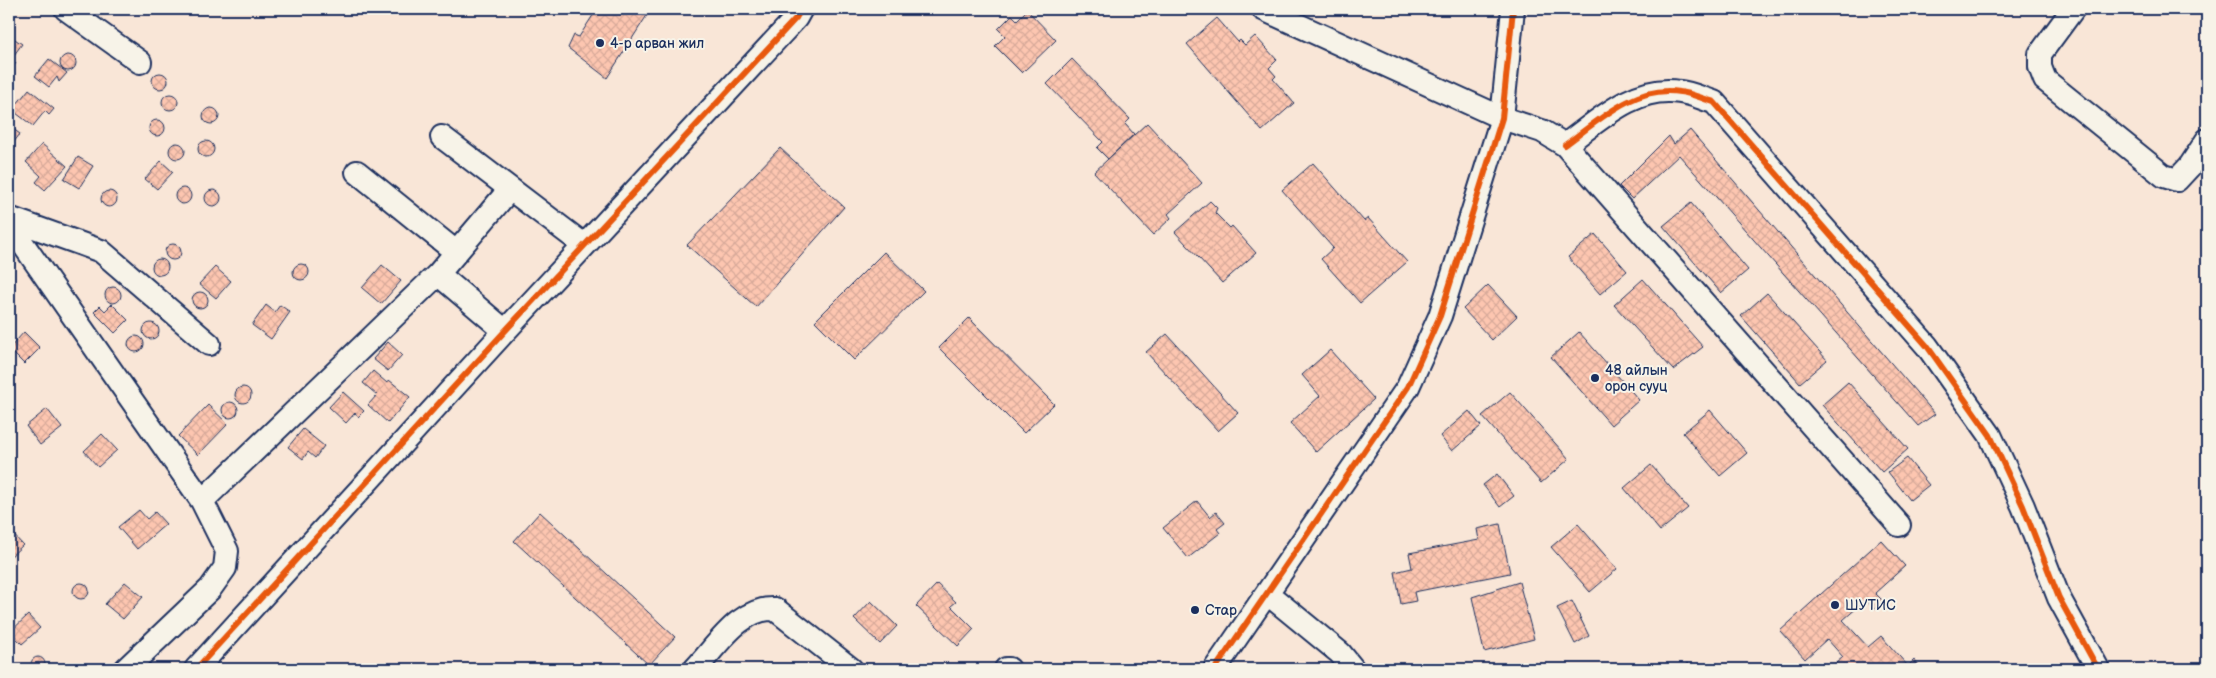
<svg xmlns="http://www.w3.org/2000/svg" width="2216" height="678" viewBox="0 0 2216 678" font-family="'Balsamiq Sans',sans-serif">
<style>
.building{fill:url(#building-cross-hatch);stroke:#1b2f5e}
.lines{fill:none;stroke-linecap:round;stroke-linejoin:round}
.minor-casing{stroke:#1b2f5e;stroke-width:26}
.minor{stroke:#f7f3e8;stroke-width:22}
.cycleway-casing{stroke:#f7f3e8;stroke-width:9}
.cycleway{stroke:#e8590c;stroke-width:6}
.poi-dot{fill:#1b2f5e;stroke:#f7f3e8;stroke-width:2}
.labels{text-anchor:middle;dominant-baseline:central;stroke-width:4;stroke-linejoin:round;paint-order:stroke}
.poi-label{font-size:14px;fill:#1b2f5e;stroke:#f7f3e8;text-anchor:start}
</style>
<defs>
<pattern id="building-cross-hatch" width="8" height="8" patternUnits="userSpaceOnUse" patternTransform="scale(1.25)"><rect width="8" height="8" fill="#fdc6b0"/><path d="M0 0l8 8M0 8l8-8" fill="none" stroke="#d8aa9a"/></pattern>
</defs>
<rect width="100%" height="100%" fill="#f9e6d7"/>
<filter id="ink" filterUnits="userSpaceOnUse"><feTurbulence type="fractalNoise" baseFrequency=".02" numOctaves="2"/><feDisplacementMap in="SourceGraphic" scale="10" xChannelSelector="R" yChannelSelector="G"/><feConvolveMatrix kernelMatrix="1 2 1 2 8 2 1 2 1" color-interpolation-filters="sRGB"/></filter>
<g filter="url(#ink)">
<path class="building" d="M597,9h54l-44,69 -39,-30 6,-13 5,2z
M1027,10l29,30 -34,33 -27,-27 10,-10 -7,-7 14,-14 5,5z
M1217,18l21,24 2,-2 5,5 10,-9 22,24 -8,8 7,8 -3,3 21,24 -32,28 -75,-87z
M9,35l13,9 -11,15 5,4 -3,4 -4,-3z
M60 63a8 8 0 1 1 16 0a8 8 0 1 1-16 0Z
M49,59l18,14 -8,9 -2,-5 -8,10 -14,-11z
M1072,59l58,60 -5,5 9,10 -26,25 -11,-11 6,-6 -56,-58z
M152 81a8 8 0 1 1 16 0a8 8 0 1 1-16 0Z
M29,89l25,20 -5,6 -4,-4 -12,15 -21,-16z
M162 102a8 8 0 1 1 16 0a8 8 0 1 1-16 0Z
M203 116a8 8 0 1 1 16 0a8 8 0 1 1-16 0Z
M149 128a8 8 0 1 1 16 0a8 8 0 1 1-16 0Z
M1147,123l55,60 -34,31 3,4 -18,17 -59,-63z
M9,126l11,8 -10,13 -1,-1z
M1690,130l245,284 -17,12 -239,-271 -47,44 -13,-13 50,-50 5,8z
M198 149a8 8 0 1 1 16 0a8 8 0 1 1-16 0Z
M169 151a8 8 0 1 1 16 0a8 8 0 1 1-16 0Z
M42,144l25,22 -22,24 -9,-8 5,-6 -15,-14z
M780,148l64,59 -88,100 -69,-62z
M78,157l15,9 -14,22 -15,-9z
M161,161l12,11 -16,17 -12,-10z
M1313,163l51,58 4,-3 39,44 -47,41 -39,-44 12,-11 -51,-58z
M175 196a8 8 0 1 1 16 0a8 8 0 1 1-16 0Z
M205 198a8 8 0 1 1 16 0a8 8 0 1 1-16 0Z
M101 199a8 8 0 1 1 16 0a8 8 0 1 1-16 0Z
M1210,201l7,7 -2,5 15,15 2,-2 24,27 -34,30 -47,-51z
M1691,203l57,67 -27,23 -58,-67z
M1595,234l32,37 -27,23 -32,-37z
M165 252a8 8 0 1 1 16 0a8 8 0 1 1-16 0Z
M884,252l40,39 -70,69 -39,-39z
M152 267a8 8 0 1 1 16 0a8 8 0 1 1-16 0Z
M293 272a8 8 0 1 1 16 0a8 8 0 1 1-16 0Z
M382,265l19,16 -20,23 -19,-16z
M215,267l16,14 -15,17 -17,-14z
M1643,279l60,68 -30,23 -59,-65z
M1488,285l29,31 -25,24 -29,-31z
M105 295a8 8 0 1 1 16 0a8 8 0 1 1-16 0Z
M192 300a8 8 0 1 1 16 0a8 8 0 1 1-16 0Z
M1767,293l60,67 -27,23 -59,-67z
M112,304l16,16 -13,13 -21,-21 6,-6 5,5z
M266,305l9,7 5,-7 10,7 -19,27 -19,-14z
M969,318l85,86 -30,29 -85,-85z
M143 331a8 8 0 1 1 16 0a8 8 0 1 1-16 0Z
M24,332l16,16 -16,16 -15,-15z
M1579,332l60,68 -28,25 -60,-68z
M1167,334l71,79 -20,18 -72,-79z
M128 344a8 8 0 1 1 16 0a8 8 0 1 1-16 0Z
M388,342l14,13 -14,16 -15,-12z
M1330,350l44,49 -58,53 -26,-29 30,-27 -18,-21z
M373,371l14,12 2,-3 21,17 -22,26 -20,-18 9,-10 -14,-12z
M1848,382l60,67 -26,23 -60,-67z
M235 395a8 8 0 1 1 16 0a8 8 0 1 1-16 0Z
M343,392l21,19 -6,6 -3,-4 -9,10 -17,-16z
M1510,392l59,67 -28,24 -59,-67z
M222 410a8 8 0 1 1 16 0a8 8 0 1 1-16 0Z
M208,405l20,19 -30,31 -20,-19z
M47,409l15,19 -22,17 -14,-19z
M1710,410l37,43 -27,23 -37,-43z
M1469,411l12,15 -29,25 -12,-15z
M303,429l21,17 -9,12 -7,-6 -5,7 -15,-12z
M102,434l15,16 -19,17 -14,-16z
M1907,458l22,27 -19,15 -22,-28z
M1651,465l37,43 -28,23 -36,-43z
M1497,474l17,22 -14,11 -17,-22z
M1197,501l13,16 6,-5 9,11 -8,6 3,4 -32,25 -25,-30z
M139,510l8,9 8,-7 11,12 -29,25 -19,-22z
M540,512l135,125 -26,28 -135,-124z
M1500,524l10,49 -96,19 2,9 -15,3 -6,-32 17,-4 -3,-15 70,-13 -2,-11z
M1578,524l39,45 -27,23 -39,-45z
M9,530l14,15 -14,13z
M1881,540l24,26 -30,27 8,8 -9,8 -8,-9 -23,20 25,27 13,-11 27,30 6,-6 5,6 -4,3h-86l14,-12 -16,-18 -22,20 -25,-28z
M125,582l18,15 -20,22 -18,-15z
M1519,582l15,57 -50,13 -12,-55z
M73 591a8 8 0 1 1 16 0a8 8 0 1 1-16 0Z
M937,584l19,18 -5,4 23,23 -16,17 -42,-40z
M871,601l26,25 -17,18 -26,-25z
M1572,601l17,35 -14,8 -18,-36z
M28,615l12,13 -18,16 -12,-12z
M31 664a7 7 0 1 1 14 0a7 7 0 1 1-14 0Z
M1687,663l7,6h-14z"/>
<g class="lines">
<g class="minor-casing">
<path id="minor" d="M66,9l74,53
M1263,9l239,109 40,13 23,14 334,380
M2073,9l-33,45v13l5,13 119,96 13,4 13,-14 17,-26
M442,137l142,108
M1565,145c33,-24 71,-61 115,-53 11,1 23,7 34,10l213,244 63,89 33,71 36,92 39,71
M357,172l99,80
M9,218l92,33 108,93
M9,224l193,277 25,50 -2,17 -15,21 -84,80
M438,274l67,57
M202,501l236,-227 72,-85
M1268,594l72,59 13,16
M196,669l309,-338 291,-313 5,-9
M695,669c22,-23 45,-62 80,-60l76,60
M1006,669h3
M1215,669l193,-282 32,-71 62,-198 11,-109"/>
</g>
<use href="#minor" class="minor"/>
<g class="cycleway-casing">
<path id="cycleway" d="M1565,145c33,-24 71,-61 115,-53 11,1 23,7 34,10l213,244 63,89 33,71 36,92 39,71
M196,669l309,-338 291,-313 5,-9
M1215,669l193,-282 32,-71 62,-198 11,-109"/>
</g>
<use href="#cycleway" class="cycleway"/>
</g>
</g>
<g class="poi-dot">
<circle cx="600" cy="43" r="5"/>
<circle cx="1595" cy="378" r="5"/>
<circle cx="1835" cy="605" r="5"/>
<circle cx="1195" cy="610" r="5"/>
</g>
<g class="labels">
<g class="poi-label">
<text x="610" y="43">4-р арван жил</text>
<text x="1605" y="370">48 айлын<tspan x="1605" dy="16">орон сууц</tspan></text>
<text x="1845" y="605">ШУТИС</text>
<text x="1205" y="610">Стар</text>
</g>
</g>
<rect width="2216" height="678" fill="none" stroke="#f7f3e8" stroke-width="30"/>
<rect x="15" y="15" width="2186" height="648" fill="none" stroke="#1b2f5e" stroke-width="2" filter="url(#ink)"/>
</svg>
